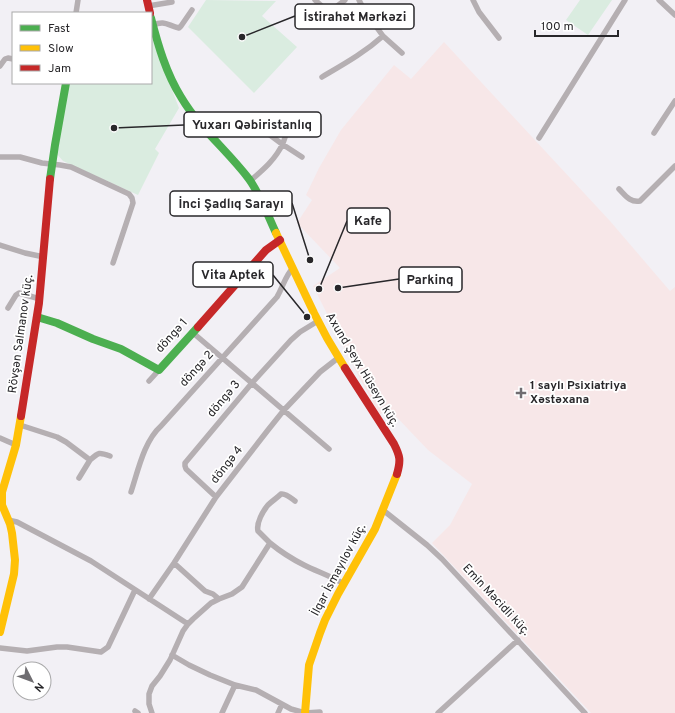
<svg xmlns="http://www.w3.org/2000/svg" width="675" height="713" viewBox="0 0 675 713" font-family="Overpass,sans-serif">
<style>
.medical{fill:#f7e7e8}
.green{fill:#daece0}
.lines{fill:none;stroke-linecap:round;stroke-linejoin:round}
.street{stroke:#b5afb2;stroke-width:5.5}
.fast{stroke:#4caf50;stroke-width:8}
.slow{stroke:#ffc107;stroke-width:8}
.jam{stroke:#c62828;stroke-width:8}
.poi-dot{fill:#6f6d71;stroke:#fff;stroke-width:1.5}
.labels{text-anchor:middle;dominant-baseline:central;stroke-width:3.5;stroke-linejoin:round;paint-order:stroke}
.street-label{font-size:12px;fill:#28272a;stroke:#fff}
.poi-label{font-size:12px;font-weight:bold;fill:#28272a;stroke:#fff;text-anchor:start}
.leader{fill:none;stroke:#28272a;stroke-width:1.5}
.callout-dot{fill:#28272a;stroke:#fff;stroke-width:1.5}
.callout{fill:#fff;stroke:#28272a;stroke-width:1.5}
.callout-label{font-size:13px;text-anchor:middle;font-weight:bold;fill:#28272a}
</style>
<rect width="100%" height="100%" fill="#f2f0f5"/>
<path class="medical" d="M444,42l166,179 60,70 5,-4v426h-84l-159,-170 18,-18 22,-41 -44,-34 -40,-42 -8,7 -21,-38 -46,-91 27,-18 -43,-45 15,-23 -6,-5 13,-27 22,-38 53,-65 17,14z"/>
<path class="green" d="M206,0l70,1 -14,15 35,31 -43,46 -66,-66z
M580,0h32l-24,35 -22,-15z
M151,36l28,72 -24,41 4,4 -21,42 -75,-34 -7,-8 13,-70h82z"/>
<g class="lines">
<path class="street" d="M315,0l10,9 7,15
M359,0l5,10 19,26 19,17
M473,0l6,12 20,26
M659,0l16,15
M148,6l24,-4
M76,13l2,-13
M327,14l18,-14
M153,25c12,-5 14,0 26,3l2,-2 11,-16
M0,66l5,-7 3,-1 5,1
M322,77c22,-13 42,-24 61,-41
M262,129l20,15 20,13
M654,133l21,-32
M539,138l86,-138
M0,157h20l22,6 18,2 11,2 58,27 3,4 1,5 -20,60
M250,181c13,-11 26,-22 33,-38 2,-5 4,-12 6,-18
M619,189c6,6 11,14 21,12l35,-35
M0,245l25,8 19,4
M8,308l8,-13 3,-2 21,6
M192,332l137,117
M149,381l10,-11
M20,425l37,12 9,5 24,18c9,-8 9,-8 20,-4
M0,438l16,7
M79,478l11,-18
M131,492c7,-21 13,-51 30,-66l116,-129c6,-10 8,-21 16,-29
M216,497l-30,-28 -1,-3v-3l67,-80 39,-43 9,-8 18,-11
M383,510l44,35 15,14 143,154
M8,520l9,2 74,39 97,63
M270,543l-12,-12c-2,-8 5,-20 10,-26 4,-4 9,-7 13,-11 5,-1 10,4 14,7
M174,563l31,28 8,3 6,5
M149,599l25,-36 42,-66 52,-67 16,-20 36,-38 18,-14
M0,648l27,3 30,-4h10l34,5 7,-5 27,-57
M172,655l17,10 21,10 25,10 21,5 35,19 14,4 15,-1
M135,711l3,2
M152,713l-3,-9v-10l3,-8 8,-10 10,-16 13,-29 5,-7 5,-5 18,-16 8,-4 13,-5 10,-7 28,-44c11,9 22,16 34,22 14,7 27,11 40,19
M222,713l13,-28
M278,713l4,-9
M438,713l80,-73"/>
<path class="fast" d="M151,18c7,27 15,55 30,79 19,32 46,53 68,82 11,15 19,37 27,54
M50,179l5,-34 11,-62
M37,317l20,6 36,16 28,10 38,21 39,-43"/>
<path class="slow" d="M276,233l38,80 13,25 18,30
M0,632l14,-58 1,-14 -3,-27 -2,-9 -8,-19v-13l14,-47 5,-29
M305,713l4,-48 11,-32 5,-13 13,-26 37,-65 22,-55"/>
<path class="jam" d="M147,0l3,13
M198,327l68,-77 14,-10
M345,368l49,76c6,12 7,16 3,30
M21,416l18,-113 11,-124"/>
</g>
<path class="poi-dot" d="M519 387h4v4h4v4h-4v4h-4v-4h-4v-4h4z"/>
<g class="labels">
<g class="street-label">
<text transform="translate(21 334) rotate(-82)">Rövşən Salmanov küç.</text>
<text transform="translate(172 336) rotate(-48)">döngə 1</text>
<text transform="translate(197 369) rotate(-48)">döngə 2</text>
<text transform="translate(362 370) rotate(59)">Axund Şeyx Hüseyn küç.</text>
<text transform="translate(224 399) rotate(-50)">döngə 3</text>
<text transform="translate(227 465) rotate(-52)">döngə 4</text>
<text transform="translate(339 570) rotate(-62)">İlqar İsmayılov küç.</text>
<text transform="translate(496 600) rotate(47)">Emin Məcidli küç.</text>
</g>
<g class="poi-label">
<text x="530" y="386">1 saylı Psixiatriya<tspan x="530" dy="14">Xəstəxana</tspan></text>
</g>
</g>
<path class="leader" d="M242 37L295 16M114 128L184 125M310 260L292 203M319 289L347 221M307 317L273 275M338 288L399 279"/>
<g class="callout-dot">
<circle cx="242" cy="37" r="4"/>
<circle cx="114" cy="128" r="4"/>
<circle cx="310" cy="260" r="4"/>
<circle cx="319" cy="289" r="4"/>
<circle cx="307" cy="317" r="4"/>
<circle cx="338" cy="288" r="4"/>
</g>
<g class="callout">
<rect x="295" y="4" width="119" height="25" rx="4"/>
<rect x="184" y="112" width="137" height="25" rx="4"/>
<rect x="170" y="191" width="122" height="25" rx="4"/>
<rect x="347" y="208" width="43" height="25" rx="4"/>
<rect x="193" y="262" width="80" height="25" rx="4"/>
<rect x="399" y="267" width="63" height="25" rx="4"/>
</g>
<g class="callout-label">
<text x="355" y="21">İstirahət Mərkəzi</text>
<text x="252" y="129">Yuxarı Qəbiristanlıq</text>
<text x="231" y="208">İnci Şadlıq Sarayı</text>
<text x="368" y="225">Kafe</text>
<text x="233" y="279">Vita Aptek</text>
<text x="430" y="284">Parkinq</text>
</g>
<rect x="12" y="12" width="140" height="72" fill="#ffffff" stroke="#a9a9aa"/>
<rect x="20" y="25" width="20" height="6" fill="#4caf50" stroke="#a9a9aa"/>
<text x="48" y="32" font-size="12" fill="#28272a">Fast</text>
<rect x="20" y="45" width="20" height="6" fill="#ffc107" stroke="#a9a9aa"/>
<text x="48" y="52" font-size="12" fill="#28272a">Slow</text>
<rect x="20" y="65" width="20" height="6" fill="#c62828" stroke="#a9a9aa"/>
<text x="48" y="72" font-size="12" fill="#28272a">Jam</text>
<g transform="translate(32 681) rotate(132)"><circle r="19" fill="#ffffff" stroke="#a9a9aa"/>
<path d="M0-3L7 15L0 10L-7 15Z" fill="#6f6d71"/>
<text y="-6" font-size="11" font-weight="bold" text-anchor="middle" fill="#28272a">N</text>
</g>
<path d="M535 30v6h83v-6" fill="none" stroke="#28272a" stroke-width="2"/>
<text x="541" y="30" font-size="12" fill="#28272a" stroke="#ffffff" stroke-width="3" paint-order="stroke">100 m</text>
</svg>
